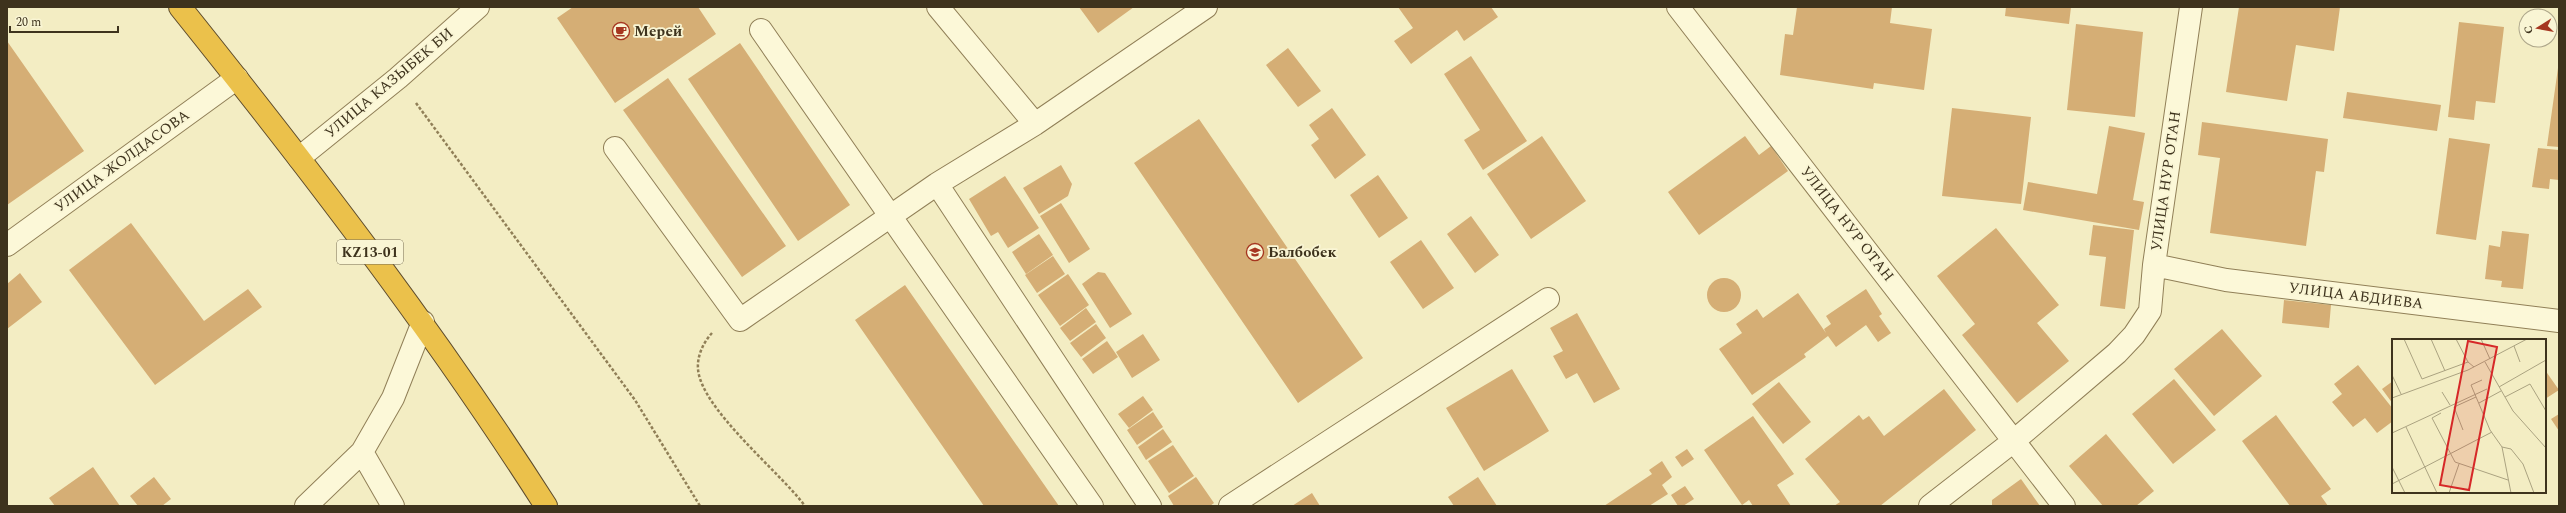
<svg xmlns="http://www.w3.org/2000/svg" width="2566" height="513" viewBox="0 0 2566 513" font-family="Spectral,serif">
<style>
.building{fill:#d5ae75}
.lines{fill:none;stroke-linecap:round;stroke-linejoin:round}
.street-casing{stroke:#907f57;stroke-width:24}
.highway-casing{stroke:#5d4b2c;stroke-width:24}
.path{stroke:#907f57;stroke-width:2.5;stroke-dasharray:3 2;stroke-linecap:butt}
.street{stroke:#fcf8d8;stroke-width:22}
.highway{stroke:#ebc14b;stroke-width:22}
.labels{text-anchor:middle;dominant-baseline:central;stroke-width:3.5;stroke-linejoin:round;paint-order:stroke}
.shield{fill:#f9f5d4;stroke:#766d54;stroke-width:1}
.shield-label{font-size:14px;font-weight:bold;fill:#3e331d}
.poi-label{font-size:15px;font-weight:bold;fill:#3e331d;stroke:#f9f5d4;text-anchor:start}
.street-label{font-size:15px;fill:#3e331d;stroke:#f9f5d4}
.inset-road{fill:none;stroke:#aba381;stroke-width:1}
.view{fill:#d62828;fill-opacity:0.15;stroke:#d62828;stroke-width:2}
.inset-edge{fill:none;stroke:#3e331d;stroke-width:2}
</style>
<rect width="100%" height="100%" fill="#f3edc3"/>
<path class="building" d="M573,7h125l18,27 -101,69 -58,-85z
M1079,7h55l-36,26z
M1398,7h93l7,10 -34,24 -7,-11 -46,34 -17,-23 19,-13z
M1797,7h95l-2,16 42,6 -8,61 -50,-7 -1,6 -93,-14 5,-41 8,1z
M2006,7h65l-2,17 -64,-8z
M2239,7h101l-6,44 -38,-6 -9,56 -61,-9z
M2459,22l45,5 -9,76 -19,-2 -2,19 -26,-3z
M2076,24l67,8 -8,85 -68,-7z
M7,41l77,110 -77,54z
M740,43l110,162 -52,36 -110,-162z
M1288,48l33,43 -23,16 -32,-42z
M1471,56l56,85 -44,29 -19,-30 16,-10 -36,-56z
M2558,68h1v79l-12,-1z
M668,78l118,168 -44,31 -119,-167z
M2347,92l94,13 -4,26 -94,-13z
M1332,108l34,47 -31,24 -24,-34 8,-6 -10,-14z
M1952,108l79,9 -10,87 -79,-8z
M1199,119l164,239 -65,45 -164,-240z
M2202,122l126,17 -4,33 -8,-1 -10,75 -96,-13 10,-75 -22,-3z
M2109,126l36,7 -12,67 11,2 -5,28 -116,-20 5,-28 69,12z
M1542,136l44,65 -55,38 -44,-65z
M1745,136l14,19 12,-9 17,25 -89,64 -31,-43z
M2449,138l41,6 -14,96 -40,-6z
M2538,148l21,2v30l-9,-1 -1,10 -17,-2z
M1061,165l11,19 -4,12 -29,18 -16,-26z
M1378,175l30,43 -29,20 -29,-43z
M1005,176l34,52 -31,20 -10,-16 -7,4 -22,-37z
M1061,203l29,46 -21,14 -29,-47z
M1471,216l28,39 -24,18 -28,-39z
M131,223l73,98 44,-32 14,18 -107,78 -86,-115z
M2093,225l41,5 -9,79 -25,-3 6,-49 -17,-2z
M1996,228l63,77 -22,18 32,38 -52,42 -55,-68 13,-11 -38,-48z
M2502,231l27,3 -6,55 -22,-2 1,-6 -17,-2 4,-34 11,2z
M1039,234l14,21 -27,19 -14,-22z
M1421,240l33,48 -31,21 -33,-47z
M1053,256l12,18 -28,19 -12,-18z
M1098,272l7,1 27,41 -22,14 -28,-44z
M20,273l22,29 -35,27v-45z
M1068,274l21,31 -29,21 -22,-31z
M1707 295a17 17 0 1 1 34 0a17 17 0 1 1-34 0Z
M905,285l154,221h-75l-129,-186z
M1866,289l16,25 -3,2 12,17 -13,9 -12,-17 -30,22 -8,-11 -24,18 2,3 -54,38 -33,-46 23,-16 -6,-9 21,-15 6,9 35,-25 28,40 -2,-4 7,-5 -5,-8z
M2284,300l47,5 -2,23 -47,-5z
M1086,308l10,14 -26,19 -10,-13z
M1577,313l43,76 -26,14 -17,-30 -11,6 -13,-23 10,-5 -13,-23z
M1096,324l10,14 -25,19 -11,-14z
M2222,329l40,47 -48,40 -40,-47z
M1143,334l17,26 -28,18 -16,-26z
M1107,341l11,16 -25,17 -11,-15z
M2358,365l35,44v12l-16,12 -12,-15 -12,9 -21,-25 10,-8 -8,-10z
M1512,369l37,62 -65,40 -38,-63z
M2545,370l14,20 -14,9z
M2174,379l42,51 -43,34 -41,-50z
M2393,381v23l-11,-15z
M1779,382l32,40 -28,22 -31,-40z
M1944,389l32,41 -96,76h-46l6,-4 -35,-43 54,-44 4,5 6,-4 15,20z
M1143,396l10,14 -24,18 -11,-14z
M1153,412l10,15 -26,18 -10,-15z
M2559,414v17l-8,-12z
M2276,415l55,74 -10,7 7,10h-38l-48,-65z
M1753,416l41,58 -17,11 14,21h-38l-4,-6 -7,5 -38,-55z
M1163,429l9,13 -26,18 -8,-13z
M2106,434l48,57 -18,15h-33l-34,-40z
M1173,445l21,31 -25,17 -21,-32z
M1687,449l7,10 -12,8 -7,-10z
M1662,461l10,16 -10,8 6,9 -19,12h-45l48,-32 -3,-4z
M93,467l27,39h-65l-6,-8z
M154,477l17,22 -9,7h-24l-8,-10z
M1196,477l18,26 -4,3h-36l-6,-10z
M1478,477l19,29h-43l-6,-9z
M2021,479l19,27h-48v-6z
M1685,486l9,13 -11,7h-5l-7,-11z
M1312,493l8,13h-28z"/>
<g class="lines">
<g class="street-casing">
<path id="street" d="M938,7l97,117
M1678,7l386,499
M761,30l331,476
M615,148l125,172 197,-136 98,-60 171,-117
M299,158l99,-80 80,-71
M937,184l213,322
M7,245l230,-167
M2154,265l72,15 333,41
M362,452l31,54
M306,506l56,-54 31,-54 30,-76
M1230,506l318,-207
M1930,506l85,-66 102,-87 17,-18 16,-24 4,-46 37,-258"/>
</g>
<g class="highway-casing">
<path id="highway" d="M180,7c129,161 255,325 366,499"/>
</g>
<path class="path" d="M416,103l219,297 65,106
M712,333c-9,10 -15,23 -14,36 3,40 82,103 107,137"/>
<use href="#street" class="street"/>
<use href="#highway" class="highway"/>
</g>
<defs>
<g id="cafe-ring" transform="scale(0.9)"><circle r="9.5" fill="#f9f5d4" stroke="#a63620" stroke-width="1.5"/><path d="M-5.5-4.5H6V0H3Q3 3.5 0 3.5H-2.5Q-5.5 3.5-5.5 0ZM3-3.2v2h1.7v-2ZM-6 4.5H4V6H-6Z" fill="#a63620"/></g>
<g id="school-ring" transform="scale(0.9)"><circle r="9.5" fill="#f9f5d4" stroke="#a63620" stroke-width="1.5"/><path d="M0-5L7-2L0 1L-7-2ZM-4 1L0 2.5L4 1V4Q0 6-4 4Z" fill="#a63620"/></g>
</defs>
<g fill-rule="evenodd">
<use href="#cafe-ring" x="621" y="31"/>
<use href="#school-ring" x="1255" y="252"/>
</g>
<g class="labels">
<rect class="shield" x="337" y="240" width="66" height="24" rx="3"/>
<g class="shield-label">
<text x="370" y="252">KZ13-01</text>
</g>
<g class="poi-label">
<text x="634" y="31">Мерей</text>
<text x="1268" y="252">Балбобек</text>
</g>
<g class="street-label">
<text transform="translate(389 83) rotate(-40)">УЛИЦА КАЗЫБЕК БИ</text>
<text transform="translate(122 161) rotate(-36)">УЛИЦА ЖОЛДАСОВА</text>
<text transform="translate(2166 181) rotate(-82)">УЛИЦА НУР ОТАН</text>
<text transform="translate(1847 224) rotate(52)">УЛИЦА НУР ОТАН</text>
<text transform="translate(2356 296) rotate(7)">УЛИЦА АБДИЕВА</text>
</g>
</g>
<g transform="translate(2392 339)">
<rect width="154" height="154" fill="#f3edc3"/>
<path class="inset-road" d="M12,0l18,40 46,-17M39,0l14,32M64,0l12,23 6,5M89,0l9,20M122,7l6,16M93,23l28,49 33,37M0,36l9,19M90,41l-11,5 19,45 12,17 9,46M107,48l47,-27M50,53l8,13M113,58l25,-13 16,27M0,59l76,-28 59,-31M87,64l22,-12M49,74l-9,5 23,44 53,18M14,88l31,66M71,91l-9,-23 22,-10M0,94l95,-44M110,108l9,2 12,15 11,29M0,128l13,26M0,145l100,-52M57,154l10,-29"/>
<path class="view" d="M76,2l29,6 -28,143 -29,-5z"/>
<rect width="154" height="154" class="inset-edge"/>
</g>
<rect width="2566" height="513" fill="none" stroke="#3e331d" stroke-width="16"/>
<g transform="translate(2538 28) rotate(259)"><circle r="19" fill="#f9f5d4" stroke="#aea78b"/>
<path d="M0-3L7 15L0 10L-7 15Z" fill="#a63620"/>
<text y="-6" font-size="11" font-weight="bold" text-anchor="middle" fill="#3e331d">С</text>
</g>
<path d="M10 26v6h108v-6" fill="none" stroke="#3e331d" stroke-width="2"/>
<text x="16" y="26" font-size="12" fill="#3e331d" stroke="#f9f5d4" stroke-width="3" paint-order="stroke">20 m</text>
</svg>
